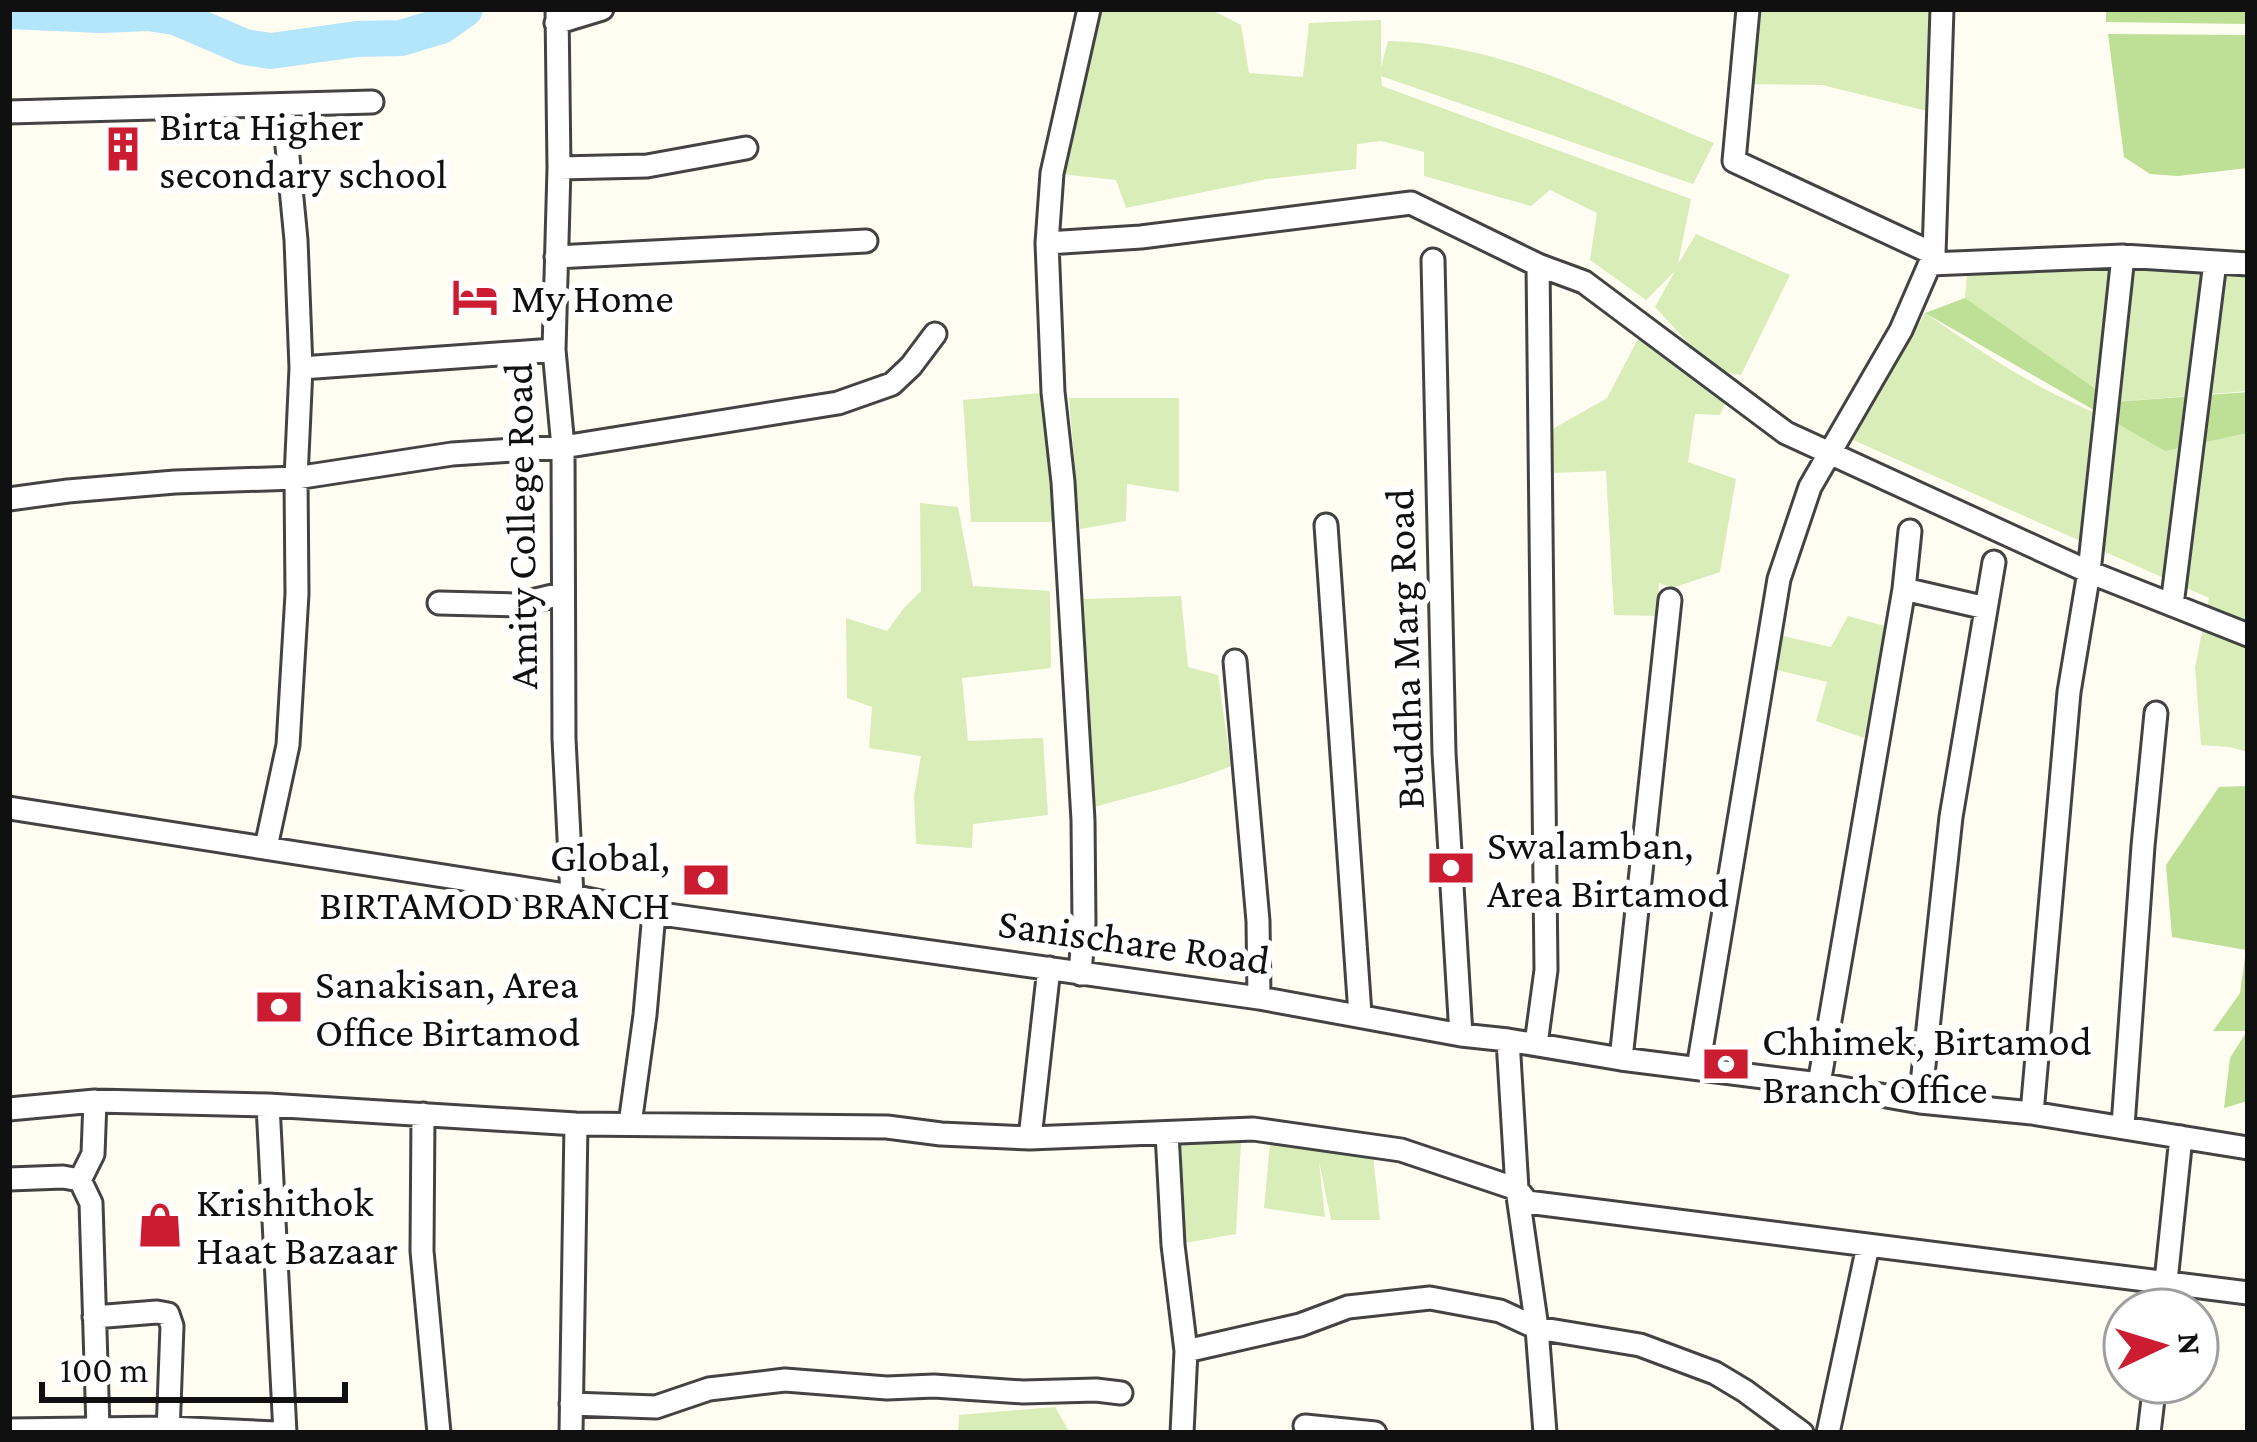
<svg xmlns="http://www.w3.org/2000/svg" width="2257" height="1442" viewBox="0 0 2257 1442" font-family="'Crimson Pro',serif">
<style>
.green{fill:#d8edb8}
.forest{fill:#bddf96}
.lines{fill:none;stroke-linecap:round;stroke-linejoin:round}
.river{stroke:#b3e5fb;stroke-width:36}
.minor-casing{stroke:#434343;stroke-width:27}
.minor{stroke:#fff;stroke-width:21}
.labels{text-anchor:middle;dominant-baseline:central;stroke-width:12;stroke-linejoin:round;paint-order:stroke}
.poi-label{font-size:42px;fill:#101010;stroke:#fff;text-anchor:start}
.street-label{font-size:42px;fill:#101010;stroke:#fff}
</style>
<rect width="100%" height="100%" fill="#fffcf2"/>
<path class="green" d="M1086,9h124l31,16 8,48 54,4 6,-54 72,-3v47l7,-26c113,2 222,60 326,102l-21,41 -312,-108 1,10 309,113 -13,65 18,-30 94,41 -49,100 -21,-4 14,13 -14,31 -25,-1 -7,48 48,17 -16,93 -48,16 -13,-5 -2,33 -43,-1 -8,-144 -56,2 1,-43 56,-32 42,-80 54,41 -48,-52 20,-36 -29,29 -56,-40 7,-47 -47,-23 -19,16 -107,-30v-24l-43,-11 -24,3 -1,25 -89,10 -141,29 -10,-28 -64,-7z
M1748,9h194l-3,105 -117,-29 -82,-1z
M2223,260l25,16v115l-134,11 -45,-27 -104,-77 3,-35z
M1925,313c34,23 69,48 105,68 44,25 93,41 135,70l83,-18v319l-19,-5 -28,-2 -6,-78 14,-69 -356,-158z
M1053,392l11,130h-93l-8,-122z
M1069,398h110v94l-52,-8 -1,37 -46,8z
M920,503l38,4 15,79 77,5 1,77 -89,10 6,63 75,-3 5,77 -75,9 -1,24 -56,-4 -2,-48 7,-40 -52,-8 3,-41 -25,-9 -1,-80 41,13 17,-23 17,-17z
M1181,596l7,71 30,8 13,91c-45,19 -93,28 -140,42l-7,-209z
M1848,616l37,10 -21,112 -48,-17 11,-39 -63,-15 15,-32 52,12z
M1271,1132l101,14 8,74h-49l-12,-59 6,56 -61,-9z
M1167,1133l74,10 -5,91 -63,11z
M1055,1407l15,26h-112l1,-18z"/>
<path class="forest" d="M2106,9h142v15l-142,-2z
M2108,34l140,1v133l-70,8 -28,-2 -26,-17z
M1965,298l149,104 134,-10v41l-83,18 -240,-138z
M2248,786v315l-24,7 6,-50 17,-27h-34l27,-38 6,-43 -74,-13 -6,-72 53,-78z"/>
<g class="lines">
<path class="river" d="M9,11l92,4 47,-2 27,4 70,30 26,4 86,-12 44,-1 40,-12 24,-17"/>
<g class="minor-casing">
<path id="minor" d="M557,9l2,159 -5,182 9,97 1,292 8,157
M1748,9l-14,152 200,93
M556,23l46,-14
M9,112l363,-10
M559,168l88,-2 99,-18
M1047,243l94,-6 270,-34 127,62 46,17 202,151 303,139 159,63
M556,257l310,-16
M1433,260l11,493 17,282
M1930,264l193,-8 125,8
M301,368l253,-18
M9,499l59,-8 107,-9 121,-4 156,-24 111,-7 275,-44 54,-19 19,-18 24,-32
M1326,525l34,489
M1904,589l82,19
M439,603l76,2 46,-11
M2172,605l43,-343
M1235,661l23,260 1,77
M9,808l563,88 82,17 605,85 202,37 47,5 113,19 198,25 101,18 112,11 216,35
M266,847l22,-102 9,-151 -1,-116 5,-110 -5,-128 -13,-135
M1080,974l4,-51 -1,-103 -20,-338 -10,-90 -6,-149 5,-70 37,-164
M1536,1044l10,-74 -8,-705
M1621,1059l49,-459
M1698,1068l81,-489 31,-92 91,-157 33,-76 8,-245
M1819,1084l85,-495 6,-58
M1920,1102l31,-285 43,-255
M268,1105l17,328
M9,1109l86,-8 173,4 308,19 311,3 54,7 89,4 223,-9 148,21 116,39 -9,-149
M2032,1113l37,-421 20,-120 34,-316
M423,1114l-1,137 17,182
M630,1124l15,-109 9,-102
M2123,1126l20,-280 13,-133
M1167,1133l6,112 13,106 -4,82
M1030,1138l19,-170
M9,1179l54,-2 17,3 11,23 7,225
M80,1180l13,-26 2,-53
M1517,1189l10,13 721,91
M1517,1189l20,139 8,105
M2163,1310l18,-173
M94,1317l63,-5 11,2 4,12 -4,107
M1186,1351l114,-26 48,-18 82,-9 70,13 37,17 103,17 75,28 30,18 57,42
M571,1404l85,3 53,-18 76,-9 102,8 47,-2 89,6 73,-2 25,3
M1305,1426l70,7
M9,1430l159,-2 108,5
M571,1433l5,-309
M1828,1433l40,-187
M2149,1433l6,-51"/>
</g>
<use href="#minor" class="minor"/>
</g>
<defs>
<g id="building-bare" transform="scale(3.6)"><path d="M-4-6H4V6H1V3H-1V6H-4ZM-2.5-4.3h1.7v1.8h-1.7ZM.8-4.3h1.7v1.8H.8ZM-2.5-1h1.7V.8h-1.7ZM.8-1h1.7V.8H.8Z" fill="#cb1c32" stroke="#fff" stroke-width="2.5" paint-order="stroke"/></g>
<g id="hotel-bare" transform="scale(3.6)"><path d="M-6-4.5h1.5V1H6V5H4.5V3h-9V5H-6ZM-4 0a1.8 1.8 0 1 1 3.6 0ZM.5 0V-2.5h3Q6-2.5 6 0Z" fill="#cb1c32" stroke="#fff" stroke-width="2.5" paint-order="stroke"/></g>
<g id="bank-bare" transform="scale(3.6)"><path d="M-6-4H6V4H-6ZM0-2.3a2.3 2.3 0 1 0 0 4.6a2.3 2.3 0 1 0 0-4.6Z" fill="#cb1c32" stroke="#fff" stroke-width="2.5" paint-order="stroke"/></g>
<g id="shop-bare" transform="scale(3.6)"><path d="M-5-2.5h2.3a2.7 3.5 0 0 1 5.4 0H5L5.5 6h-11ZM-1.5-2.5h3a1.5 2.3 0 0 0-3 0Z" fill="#cb1c32" stroke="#fff" stroke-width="2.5" paint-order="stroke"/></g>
</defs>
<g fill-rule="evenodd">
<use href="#building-bare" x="123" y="149"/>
<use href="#hotel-bare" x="475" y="297"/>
<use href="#bank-bare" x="1451" y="868"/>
<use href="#bank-bare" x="706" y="880"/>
<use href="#bank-bare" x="279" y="1007"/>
<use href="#bank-bare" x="1726" y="1064"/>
<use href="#shop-bare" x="160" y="1225"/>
</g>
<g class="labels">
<g class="poi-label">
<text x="159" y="125">Birta Higher<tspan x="159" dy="48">secondary school</tspan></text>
<text x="511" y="297">My Home</text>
<text x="1487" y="844">Swalamban,<tspan x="1487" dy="48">Area Birtamod</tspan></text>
<text x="670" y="856" text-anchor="end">Global,<tspan x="670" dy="48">BIRTAMOD BRANCH</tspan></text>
<text x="315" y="983">Sanakisan, Area<tspan x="315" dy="48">Office Birtamod</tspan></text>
<text x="1762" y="1040">Chhimek, Birtamod<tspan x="1762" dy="48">Branch Office</tspan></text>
<text x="196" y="1201">Krishithok<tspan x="196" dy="48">Haat Bazaar</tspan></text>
</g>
<g class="street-label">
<text transform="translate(520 526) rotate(-91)">Amity College Road</text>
<text transform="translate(1404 649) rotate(-92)">Buddha Marg Road</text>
<text transform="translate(1134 941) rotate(8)">Sanischare Road</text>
</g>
</g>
<rect width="2257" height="1442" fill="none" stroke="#101010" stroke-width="24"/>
<g transform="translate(2161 1346) rotate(86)"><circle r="57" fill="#ffffff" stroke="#9f9f9f" stroke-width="3"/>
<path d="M0-9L21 45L0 30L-21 45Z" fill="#cb1c32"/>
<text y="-18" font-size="33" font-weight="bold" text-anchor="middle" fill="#101010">N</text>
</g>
<path d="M42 1382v18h303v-18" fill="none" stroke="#101010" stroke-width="6"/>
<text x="60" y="1382" font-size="36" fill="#101010" stroke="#ffffff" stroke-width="9" paint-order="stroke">100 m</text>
</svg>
